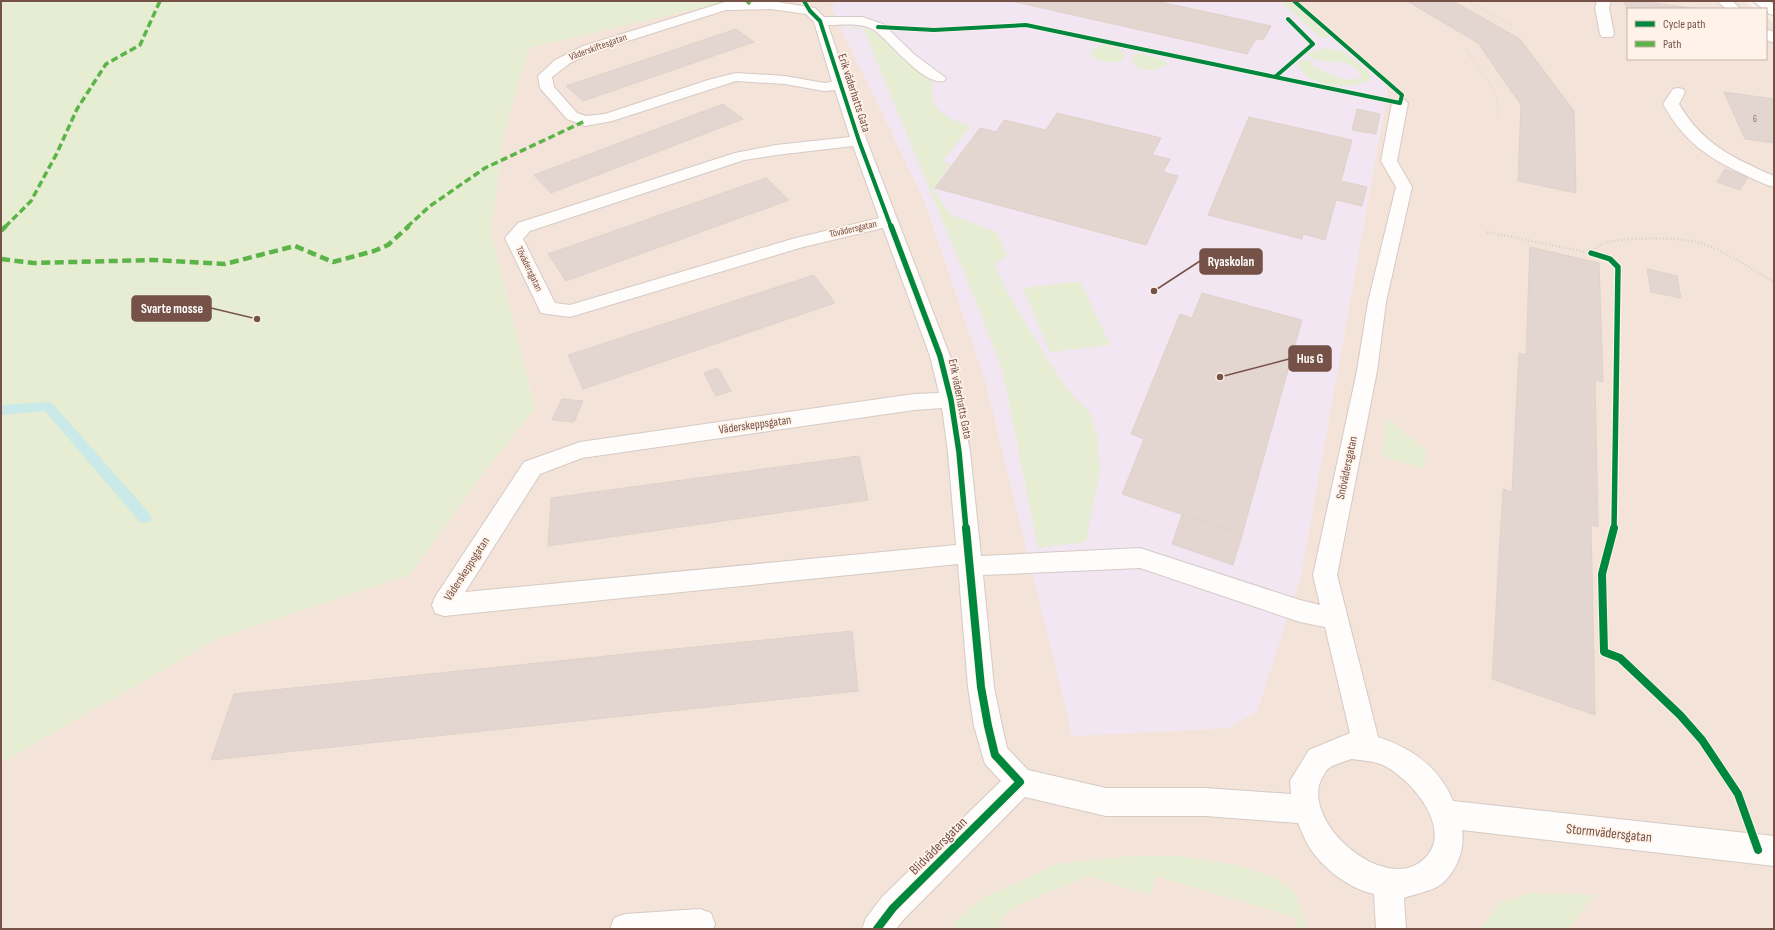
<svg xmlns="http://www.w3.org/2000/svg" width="1775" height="930" viewBox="0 0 1775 930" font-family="'Sofia Sans Condensed',sans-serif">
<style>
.residential{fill:#f3e3d8}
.education{fill:#f1e6f2}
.green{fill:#e6edd2}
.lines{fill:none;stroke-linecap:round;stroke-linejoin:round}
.stream{fill:#c9eae8;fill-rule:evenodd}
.building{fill:#e3d6d0;stroke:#e0d1ca}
.minor-casing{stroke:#d6cac5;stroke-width:2}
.path-far2{stroke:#dacfcb;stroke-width:1.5;stroke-dasharray:0.5 2;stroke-linecap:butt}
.path-far1{stroke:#dacfcb;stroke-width:2.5;stroke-dasharray:1 2.5;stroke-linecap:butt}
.path{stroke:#dacfcb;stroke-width:3;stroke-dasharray:1 3.5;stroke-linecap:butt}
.minor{fill:#fefdfc;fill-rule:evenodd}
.quiet-far1{stroke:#5ab447;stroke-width:3.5;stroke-dasharray:7 3.5;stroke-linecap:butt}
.quiet{stroke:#5ab447;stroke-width:4.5;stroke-dasharray:9 4.5;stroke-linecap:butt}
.cycleway-far2-casing{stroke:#fff3e9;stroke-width:5.5}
.cycleway-far1-casing{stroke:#fff3e9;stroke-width:8}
.cycleway-casing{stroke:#fff3e9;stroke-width:10}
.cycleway-far2{stroke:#00873e;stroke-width:4}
.cycleway-far1{stroke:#00873e;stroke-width:5.5}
.cycleway{stroke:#00873e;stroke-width:8}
.labels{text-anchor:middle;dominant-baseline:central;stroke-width:3.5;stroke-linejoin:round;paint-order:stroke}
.far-number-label{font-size:9px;fill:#93746c}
.far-street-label{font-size:10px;fill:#765147;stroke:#fff3e9}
.street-label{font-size:12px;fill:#765147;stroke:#fff3e9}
.near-street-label{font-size:14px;fill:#765147;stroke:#fff3e9}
.leader{fill:none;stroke:#765147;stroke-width:1.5}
.callout-dot{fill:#765147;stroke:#fff3e9;stroke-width:1.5}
.callout{fill:#765147;stroke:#765147;stroke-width:1.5}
.callout-label{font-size:13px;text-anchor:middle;font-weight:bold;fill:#fff}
</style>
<rect width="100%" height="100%" fill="#f7efe8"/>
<path class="residential" d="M729,1h109l-7,6 93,193 62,183 87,353 154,-8 30,-16 44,-137 88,-491 -102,-83h457l11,8h-127v50h138v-42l8,6v906h-1773v-166l216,-124 193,-64 72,-100 53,-67 -44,-177 14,-102 24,-82z"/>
<path class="education" d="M838,1h449l102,83 -88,491 -44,137 -30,16 -155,8 -86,-353 -62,-183 -93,-193z"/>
<path class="green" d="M1,1h728l-200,47 -24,81 -14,102 44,177 -53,67 -72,100 -193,64 -216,124z
M1280,1h9l41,36 -9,1z
M854,27c25,-1 36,22 53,36 8,7 18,11 25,19 0,5 -1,14 1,19 6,16 24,20 38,25l-29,36 9,2 -18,25 18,26 46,17 10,24 -13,9 13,27 39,65 24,36 20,19 7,23 3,35 -14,72 -48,6 -35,-176 -26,-68 -114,-276 -19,2z
M1102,45c9,1 22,2 23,13l-3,3c-10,3 -22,1 -31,-5l2,-6z
M1323,48l20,3 24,20 3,4 -1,5c-17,11 -67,7 -71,-17l2,-3h8l5,3 -2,2c14,6 36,22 51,11 -11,-18 -26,-12 -44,-16 -4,-1 -8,-3 -12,-5z
M1140,53l24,7 4,4c-11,8 -33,10 -37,-6l5,-4z
M1080,281l30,64 -60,7 -27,-64z
M1386,418l41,33 -4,18 -41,-13z
M1128,856h53l51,8 44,14 19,15 13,36h-12l1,-11 -141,-42 -6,19 -62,-19 -76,32 -10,11 -2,10h-46l-1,-7 29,-23 74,-35z
M1531,893l64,2 -27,34h-87l18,-26z"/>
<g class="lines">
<path class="stream" d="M48,402l4,1 98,111 2,4 -2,4 -5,1 -5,-1 -95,-111 -44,4v-10z"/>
</g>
<path class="building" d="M1011,1h145l115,25 -8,14 -7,-1 -9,15z
M1407,1h46l67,38 54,72 2,82 -58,-12 3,-76 -43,-62z
M1624,1h14l62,8h-72v4z
M736,29l18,13 -171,59 -17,-15z
M1724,92l50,7v44l-29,-4z
M723,104l20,15 -192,74 -17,-18z
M1357,109l23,5 -4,20 -24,-4z
M1057,113l104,25 -9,17 18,4 -7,13 15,4 -32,69 -211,-57 45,-60 16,4 8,-12 42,10z
M1249,117l103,23 -11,41 26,6 -5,19 -26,-6 -11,40 -22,-6 -1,5 -94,-24z
M1725,169l23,8 -8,13 -23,-8z
M766,178l23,22 -223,81 -18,-27z
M1530,247l69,16 4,119 -8,-2 3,147 -7,-2 4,190 -103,-36 11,-190 9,3 7,-139 7,2z
M1647,269l30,7 4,22 -30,-6z
M814,275l21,28 -252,86 -15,-34z
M1202,293l100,27 -60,215 -120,-41 22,-55 -13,-5 49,-120 12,4z
M718,368l13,23 -15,5 -12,-23z
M562,399l21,2 -9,21 -22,-2z
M859,456l9,44 -320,46 3,-48z
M1182,515l60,20 -9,30 -61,-21z
M852,631l6,60 -647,69 23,-66z"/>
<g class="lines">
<g class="minor-casing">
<path id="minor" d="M771,1l44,7 9,9h38l21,7 32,31 31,23 -2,3c-21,5 -54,-40 -70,-51 -13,-8 -32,-5 -46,-5l39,116 83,215 11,44 9,52 11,104 159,-8 160,52 20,5 -7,-30 44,-204 11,-69 28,-115 -15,-26 11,-58 3,-3h10l3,3 -11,58 15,26 -26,115 -9,69 -40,204 41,162c34,11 61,30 75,64l321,35v30l-312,-36c4,20 -8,47 -25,57 -10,5 -22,7 -33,11l2,31h-30l-2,-35c-25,-5 -53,-27 -66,-49 -4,-7 -7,-15 -10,-22l-93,-7h-99l-81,-19 -121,122 -8,10h-34l4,-11 16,-21 119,-116 -16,-17 -11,-38 -6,-39 -10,-123 -514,52 -9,-3 -3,-8 3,-8 89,-135 56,-20 334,-48 25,-1 -9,-37 -47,-128 -80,19 -233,70 -29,-4 -36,-75 13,-15 217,-70 41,-8 74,-8 -15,-47 -11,1 -39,-7 -49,-3 -124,40 -27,5 -18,-7 -27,-31 -2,-12 17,-16 28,-14 142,-44zM771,9l35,5 8,8 18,60 -8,1 -39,-7 -49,-3 -28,7 -103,34 -19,2 -9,-3 -23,-26 -2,-10 18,-14 23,-11 133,-42zM853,146l26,72 -87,21 -222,66 -15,-2 -32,-64 7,-8 214,-71 32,-5zM942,408l6,44 8,93 -491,47 75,-118 42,-16 332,-48zM1140,568l160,54 25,5 25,106 -41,17 -19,31 1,13 -86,-6h-99l-78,-18 -21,-22 -5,-22 -8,-39 -11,-112zM1351,759c10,1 22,2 32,6 29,14 73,66 40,95 -40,35 -126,-41 -100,-84 2,-2 3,-6 5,-7 5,-5 16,-7 23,-10z
M1597,1h14l-2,7 5,26 -2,3h-10l-2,-3 -5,-26z
M1717,1h15l9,8h-15z
M1753,1h16l5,4v10l-5,-1 -3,-5h-3z
M1766,29l8,3v11l-8,-3z
M1678,88l5,1 2,3 -6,12c23,40 54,54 95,72v11c-11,-3 -21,-8 -31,-13 -37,-17 -60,-34 -80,-70l10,-15z
M700,909l11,4 4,11 -2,5h-103l4,-11 11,-4z"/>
</g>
<path class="path-far2" d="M1467,1l45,24
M1465,48l26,37 6,14 1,18"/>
<path class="path-far1" d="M1487,232l104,21c3,-3 6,-6 9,-8 18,-9 81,-8 101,-2 26,9 49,25 73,39
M1591,253l19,6 8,8 -4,262"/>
<path class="path" d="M1614,528l-12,46 2,78 16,6 60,57 22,25 36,54 5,14"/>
<use href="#minor" class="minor"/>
<path class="quiet-far1" d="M747,1l3,3
M5,227l26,-26 26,-48 20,-44 29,-45 34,-19 20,-44
M407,227l23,-21 55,-38 100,-47"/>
<path class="quiet" d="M1,231l5,-5
M1,259l32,4 120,-3 72,4 70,-18 38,16 41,-11 14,-6 21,-19"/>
<g class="cycleway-far2-casing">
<path id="cycleway-far2" d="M804,1l6,10 10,10 39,120 32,86
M878,27l56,3 92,-5 249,52 38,-33 -25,-25
M1275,77l125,26 2,-8 -108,-94"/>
</g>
<g class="cycleway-far1-casing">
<path id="cycleway-far1" d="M891,226l49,130 11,44 8,52 7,77
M1591,253l19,6 8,8 -4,262"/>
</g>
<g class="cycleway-casing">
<path id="cycleway" d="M1614,528l-12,46 2,78 16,6 60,57 22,25 36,54 20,56
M877,929l16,-21 127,-126 -25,-27 -7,-29 -7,-39 -15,-159"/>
</g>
<use href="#cycleway-far2" class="cycleway-far2"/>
<use href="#cycleway-far1" class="cycleway-far1"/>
<use href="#cycleway" class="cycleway"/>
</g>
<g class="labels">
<g class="far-number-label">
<text x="1755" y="119">6</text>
</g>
<g class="far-street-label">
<text transform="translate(598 47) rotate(-20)">Väderskiftesgatan</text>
<text transform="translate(853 229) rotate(-13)">Tövädersgatan</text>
<text transform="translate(529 269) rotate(64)">Tövädersgatan</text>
</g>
<g class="street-label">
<text transform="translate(854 93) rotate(72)">Erik väderhatts Gata</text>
<text transform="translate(960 399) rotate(79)">Erik väderhatts Gata</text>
<text transform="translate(755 425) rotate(-8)">Väderskeppsgatan</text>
<text transform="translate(1347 468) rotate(-78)">Snövädersgatan</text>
<text transform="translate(467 569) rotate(-57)">Väderskeppsgatan</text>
</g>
<g class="near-street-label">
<text transform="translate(1609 833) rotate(6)">Stormvädersgatan</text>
<text transform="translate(938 846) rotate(-45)">Blidvädersgatan</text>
</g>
</g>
<path class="leader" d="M1154 291L1200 261M257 319L211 308M1220 377L1289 359"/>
<g class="callout-dot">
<circle cx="1154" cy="291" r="4"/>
<circle cx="257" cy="319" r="4"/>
<circle cx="1220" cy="377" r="4"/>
</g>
<g class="callout">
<rect x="1200" y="249" width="62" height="25" rx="4"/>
<rect x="132" y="296" width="79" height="25" rx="4"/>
<rect x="1289" y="346" width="42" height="25" rx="4"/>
</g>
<g class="callout-label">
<text x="1231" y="266">Ryaskolan</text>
<text x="172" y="313">Svarte mosse</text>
<text x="1310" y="363">Hus G</text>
</g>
<rect width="1775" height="930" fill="none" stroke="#765147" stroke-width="4"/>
<rect x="1627" y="8" width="140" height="52" fill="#fff3e9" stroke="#c8b2a8"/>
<rect x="1635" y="21" width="20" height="6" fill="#00873e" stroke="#c8b2a8"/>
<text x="1663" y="28" font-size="12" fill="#765147">Cycle path</text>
<rect x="1635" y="41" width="20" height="6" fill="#5ab447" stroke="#c8b2a8"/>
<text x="1663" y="48" font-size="12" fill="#765147">Path</text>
</svg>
